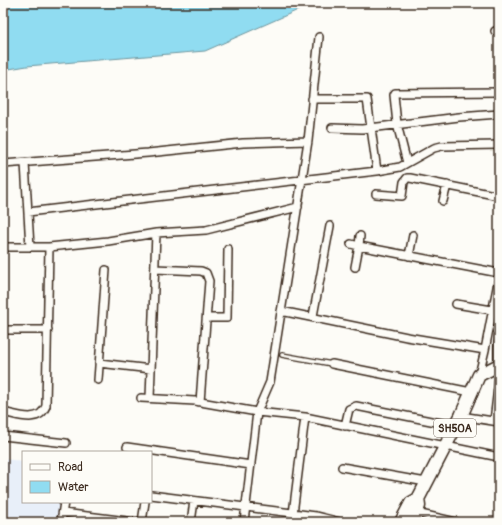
<svg xmlns="http://www.w3.org/2000/svg" width="502" height="525" viewBox="0 0 502 525" font-family="Pangolin,sans-serif">
<style>
.built{fill:#e8eff9}
.water{fill:#90dcf1;stroke:#6e959d}
.lines{fill:none;stroke-linecap:round;stroke-linejoin:round}
.lane-casing{stroke:#3b2a1e;stroke-width:6}
.street-casing{stroke:#3b2a1e;stroke-width:10}
.primary-casing{stroke:#3b2a1e;stroke-width:15}
.lane{stroke:#fdfcf7;stroke-width:3.5}
.street{stroke:#fdfcf7;stroke-width:7}
.primary{stroke:#fdfcf7;stroke-width:12}
.labels{text-anchor:middle;dominant-baseline:central;stroke-width:3;stroke-linejoin:round;paint-order:stroke}
.shield{fill:#fdfcf7;stroke:#75695f;stroke-width:1}
.shield-label{font-size:11px;font-weight:bold;fill:#3b2a1e}
</style>
<rect width="100%" height="100%" fill="#fdfcf7"/>
<filter id="ink" filterUnits="userSpaceOnUse"><feTurbulence type="fractalNoise" baseFrequency=".025" numOctaves="2"/><feDisplacementMap in="SourceGraphic" scale="8" xChannelSelector="R" yChannelSelector="G"/><feConvolveMatrix kernelMatrix="1 2 1 2 8 2 1 2 1" color-interpolation-filters="sRGB"/></filter>
<g filter="url(#ink)">
<path class="built" d="M3,459l20,2v41h39l-2,20h-57z"/>
<path class="water" d="M3,3h311l-109,48 -178,15 -24,4z"/>
<g class="lines">
<g class="lane-casing">
<path id="lane" d="M499,324l-3,23h3
M496,347v17
M282,355l50,9"/>
</g>
<g class="street-casing">
<path id="street" d="M495,31l4,1
M312,99h55l10,72
M332,128l30,1 97,-12 40,-3
M25,163l5,84
M407,163l-10,-39 -3,-29 1,-2 104,-1
M3,164l145,-11 95,-10 65,-2
M376,194l26,2 2,-14 3,-4h3l89,18
M443,201l4,-16
M28,212l349,-41 23,-4 34,-19 8,-2 57,-1
M351,244l8,2 1,-10
M3,247h46l59,-6 48,-8 50,-3 92,-23
M409,256l4,-21
M355,267l4,-21 140,27
M155,269l46,2 5,2 3,8 -9,121
M456,304l36,6
M281,311l126,26 78,13 -6,25
M313,316l17,-90
M208,318h19l1,-69
M3,330h45
M485,350l14,-73
M99,363l52,6
M332,364l139,28
M98,380l8,-110
M141,398l54,3 62,11 48,5 194,40
M150,398l6,-165
M3,412c15,3 36,12 43,-6l3,-159
M461,416l38,6
M494,421l5,-42
M345,426l4,-17 7,-3 100,20
M3,436l63,7
M127,447l124,18
M342,467l84,15
M151,495l165,21 24,6
M63,513l72,9
M416,513l40,9
M61,522l3,-20
M142,522l3,-20
M191,522l3,-21
M244,522l13,-110 13,-30 38,-241 11,-104
M292,522l13,-105"/>
</g>
<g class="primary-casing">
<path id="primary" d="M401,522l10,-19 7,-4
M413,522l6,-16 -1,-7 43,-83 18,-41 20,-10"/>
</g>
<use href="#lane" class="lane"/>
<use href="#street" class="street"/>
<use href="#primary" class="primary"/>
</g>
</g>
<g class="labels">
<rect class="shield" x="434" y="419" width="42" height="18" rx="3"/>
<g class="shield-label">
<text x="455" y="428">SH50A</text>
</g>
</g>
<rect width="502" height="525" fill="none" stroke="#fdfcf7" stroke-width="16"/>
<rect x="8" y="8" width="486" height="509" fill="none" stroke="#3b2a1e" stroke-width="1.5" filter="url(#ink)"/>
<rect x="22" y="451" width="130" height="52" fill="#fdfcf7" stroke="#afa8a0"/>
<rect x="30" y="464" width="20" height="6" fill="#fdfcf7" stroke="#afa8a0"/>
<text x="58" y="471" font-size="12" fill="#3b2a1e">Road</text>
<rect x="30" y="481" width="20" height="12" fill="#90dcf1" stroke="#afa8a0"/>
<text x="58" y="491" font-size="12" fill="#3b2a1e">Water</text>
</svg>
